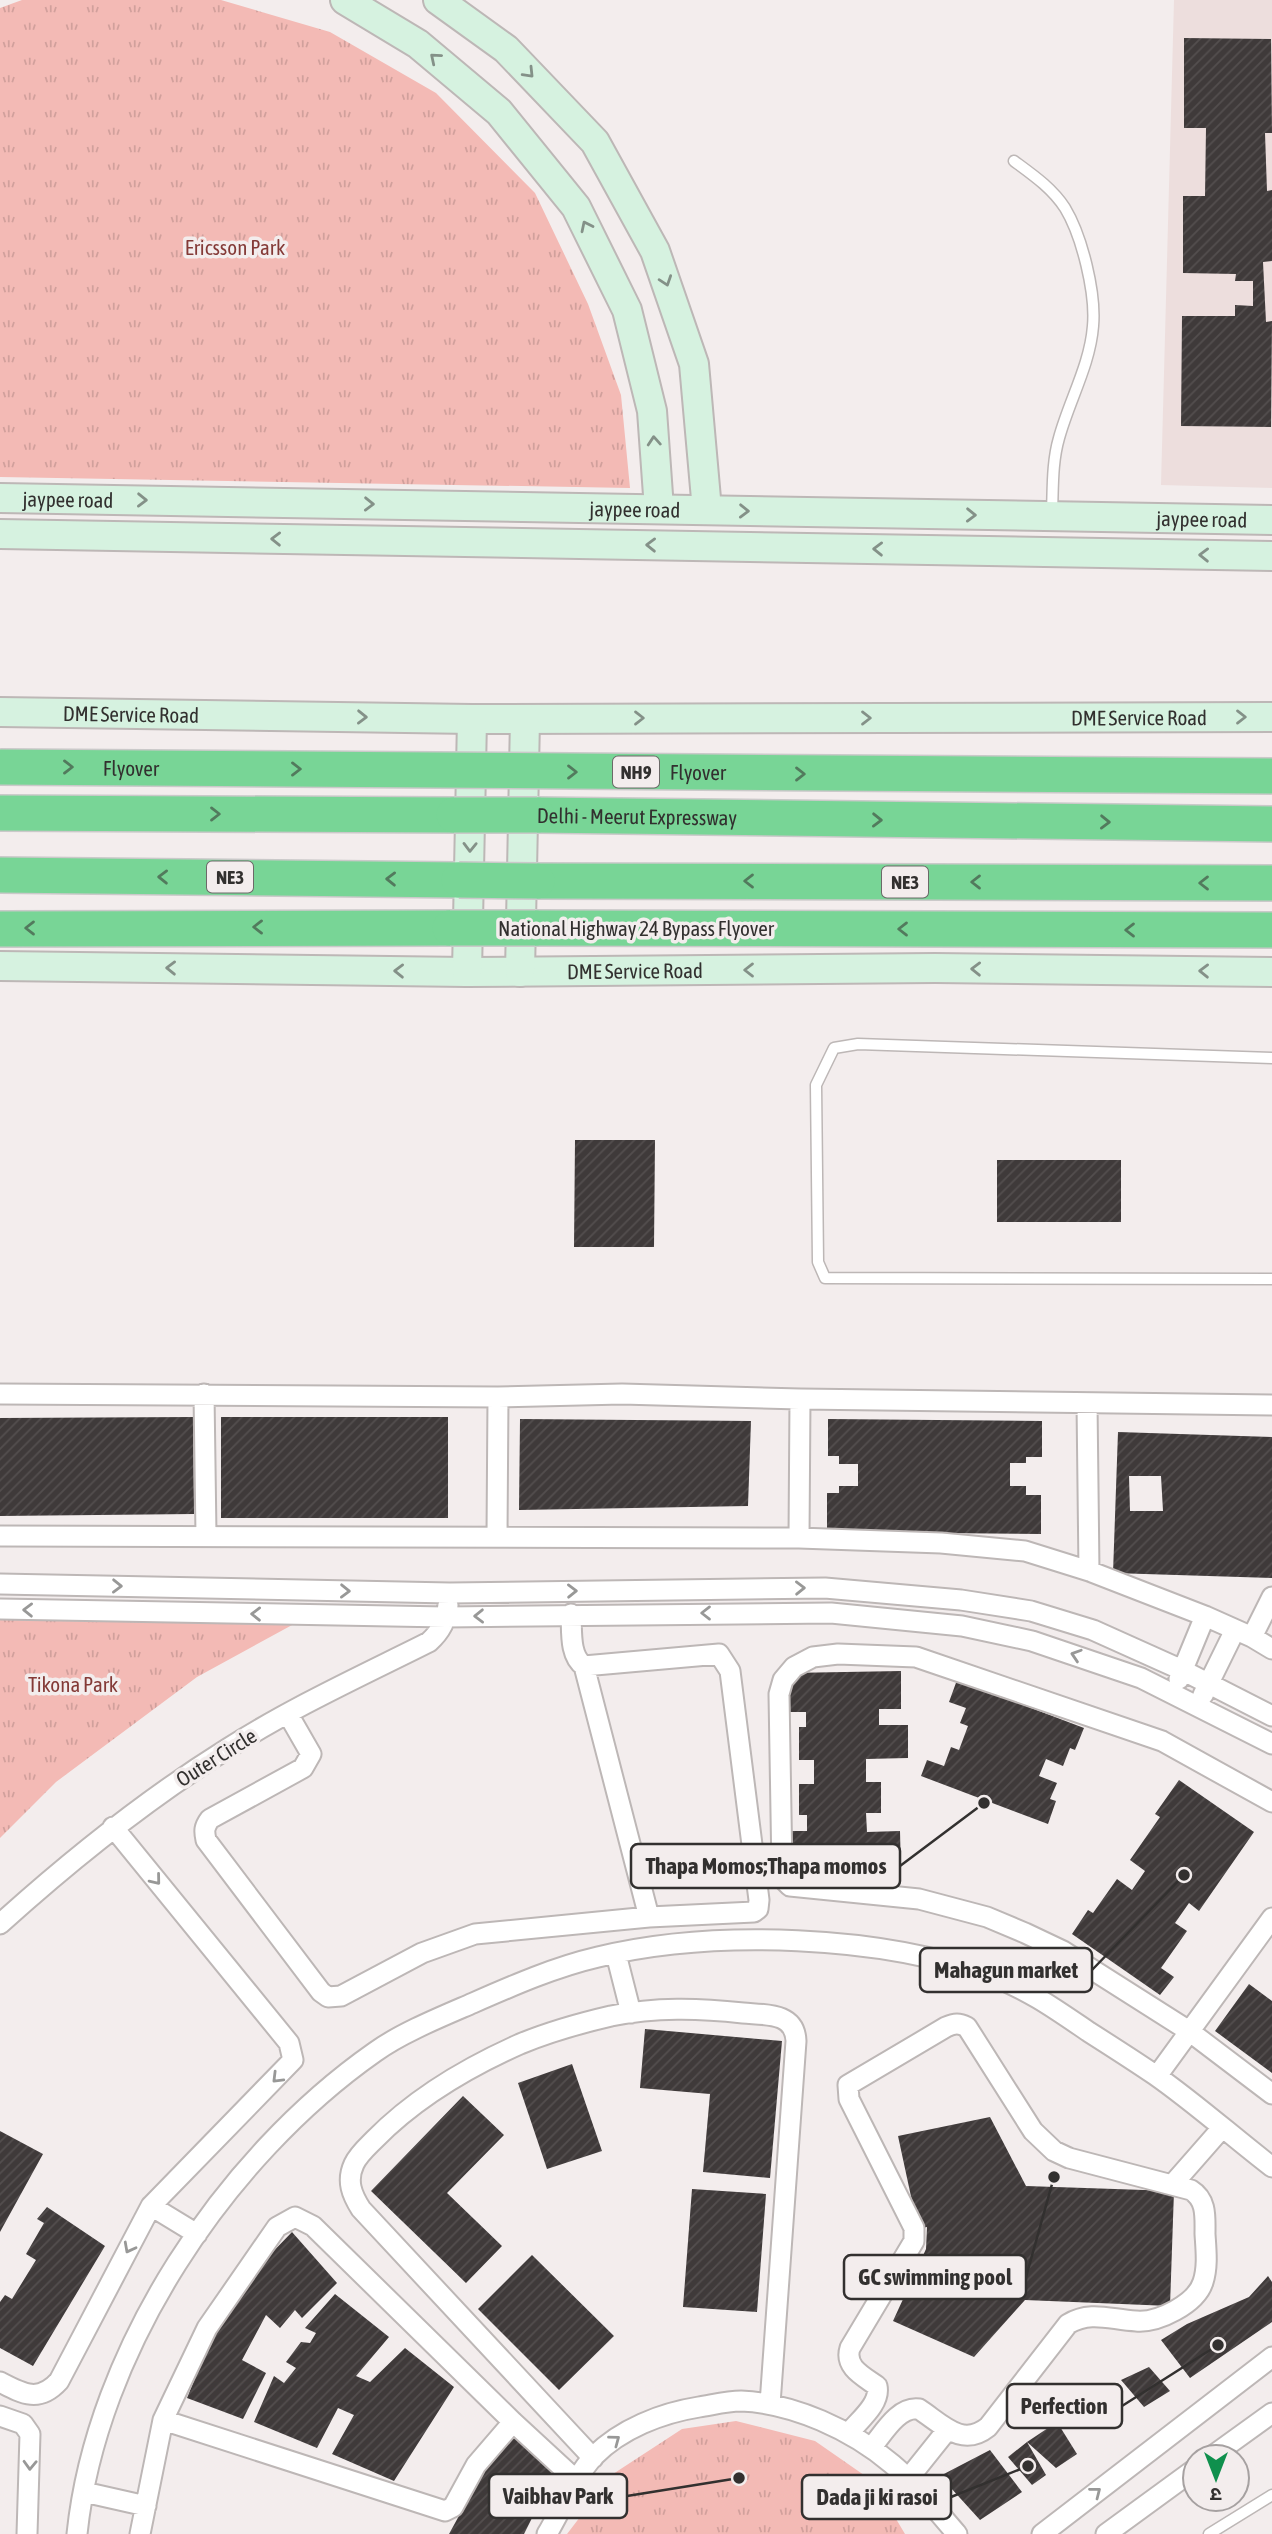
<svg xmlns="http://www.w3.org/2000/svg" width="1272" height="2534" viewBox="0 0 1272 2534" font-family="'Asap Condensed','Noto Sans Devanagari',sans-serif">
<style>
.built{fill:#eddedd}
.grass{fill:url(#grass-tufts)}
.building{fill:url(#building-hatch);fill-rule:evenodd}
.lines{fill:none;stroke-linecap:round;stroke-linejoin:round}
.lane-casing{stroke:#bdb7b6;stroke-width:13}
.street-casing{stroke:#bdb7b6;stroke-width:23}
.secondary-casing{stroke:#bdb7b6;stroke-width:32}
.highway-casing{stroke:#cac9c9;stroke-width:38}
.lane{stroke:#fff;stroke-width:10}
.street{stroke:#fff;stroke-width:19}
.secondary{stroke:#d6f2e0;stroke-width:28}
.highway{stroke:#78d596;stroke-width:35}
.highway-bridge-casing{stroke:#cac9c9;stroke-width:38;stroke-linecap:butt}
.highway-bridge{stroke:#78d596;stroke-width:35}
.oneway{stroke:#849188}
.oneway2{stroke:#527a5d}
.oneway3{stroke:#989897}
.labels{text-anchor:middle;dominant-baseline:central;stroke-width:7;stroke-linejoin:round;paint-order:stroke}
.shield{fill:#f3eded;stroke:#6c6968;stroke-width:2}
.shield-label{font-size:19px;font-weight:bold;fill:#32302f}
.park-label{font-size:21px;fill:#843a37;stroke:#f3eded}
.street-label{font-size:21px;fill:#32302f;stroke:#f3eded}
.leader{fill:none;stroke:#32302f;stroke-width:2.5}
.callout-dot{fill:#32302f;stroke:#f3eded;stroke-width:2.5}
.callout{fill:#f3eded;stroke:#32302f;stroke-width:2.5}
.callout-label{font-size:23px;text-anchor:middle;font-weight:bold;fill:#32302f}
</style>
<defs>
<pattern id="grass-tufts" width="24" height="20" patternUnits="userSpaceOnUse" patternTransform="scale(1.75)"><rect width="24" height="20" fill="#f3bab5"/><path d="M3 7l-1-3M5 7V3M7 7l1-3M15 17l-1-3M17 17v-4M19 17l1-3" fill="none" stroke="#d1a09c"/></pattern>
<pattern id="building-hatch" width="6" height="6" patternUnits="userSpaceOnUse" patternTransform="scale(1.75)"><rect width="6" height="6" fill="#3f3a3a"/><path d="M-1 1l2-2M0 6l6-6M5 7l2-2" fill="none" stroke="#534e4e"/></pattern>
</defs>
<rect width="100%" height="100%" fill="#f3eded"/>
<path class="built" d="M1174,0h98v488l-111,-3z"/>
<path class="grass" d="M22,0h199l109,32 106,61 99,100 53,111 33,91 9,93 -630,-11v-469z
M316,1612l-119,65 -141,105 -56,56v-221z
M736,2421l79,20 59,41 31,52h-338l46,-60 69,-45z"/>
<path class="building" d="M1184,38l87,1 1,94h-7l2,58 5,-1v71l-9,1 3,60 6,-1 -1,106 -90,-1 1,-110h53v-11l18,1v-25h-18l1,-7 -53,-1v-77h22l1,-68h-22z
M575,1140h80l-1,107h-80z
M997,1160h124v62h-124z
M193,1417l1,97 -194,2v-98z
M221,1417h227v101h-227z
M520,1419l231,2 -3,85 -229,4z
M828,1419l214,2v36h-16v6h-16v23h16v9h15v39l-214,-2v-39h12v-7h19v-22h-19v-8h-11z
M1118,1432l154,5v141l-159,-5zM1129,1476h32l2,35h-33z
M901,1671v38h-22v16h29v33l-42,1v23h15v31h-15l1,19 33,-1 1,41 -45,1v-11h-20v12l-45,1v-44h16v-16h-8v-31h15v-24h-15v-33h7v-15h-16l-1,-39z
M957,1680l127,48 -9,22 -5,-2 -7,18 -17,-7 -7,17 18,7 -7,16 6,2 -8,23 -127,-48 6,-16 17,6 7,-19 8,3 9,-24 -8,-3 6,-15 -17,-6z
M1179,1780l75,52 -55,79 -10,-8 -14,20 12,8 -26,37 13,9 -14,18 -88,-61 16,-24 5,3 24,-34 15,11 13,-19 -15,-11 30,-43 -5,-3z
M1249,1984l23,17v72l-57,-42z
M645,2029l137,12 -12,137 -67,-6 7,-78 -70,-6z
M572,2064l30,87 -55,18 -29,-86z
M463,2096l41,39 -57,58 55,53 -36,37 -95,-92z
M990,2117l36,69 148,5 -4,115 -145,-6 -51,57 -81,-36 33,-72 1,-22 -9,2 -20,-93z
M0,2131l43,23 -43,78z
M692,2189l74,5 -9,118 -74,-5z
M47,2207l58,39 -72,120 -33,-18v-46l5,-7 7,4 24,-39 -10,-6 18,-31 -7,-4z
M292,2232l45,51 -35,35 -7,-8 -15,18 -14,-13 -24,45 24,13 -23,46 -56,-21 26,-65 22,-42z
M532,2255l82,81 -55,54 -81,-81z
M1268,2276l4,6v40l-82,56 -29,-38 26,-16 62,-27z
M335,2294l54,43 -33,39 14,6 35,-34 49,39 -60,94 -62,-27 22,-39 -16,-7 -21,40 -63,-26 20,-46 10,7 12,-15 -10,-6 15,-20 9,1 6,-10 -11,-5z
M1149,2367l21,24 -26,16 -23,-27z
M1057,2422l20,32 -21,14 -29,-26 19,33 -14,10 -24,-28 19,-15z
M513,2435l48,35 -19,28 -18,36h-75l34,-62z
M990,2450l32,42 -42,28 -40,-44z"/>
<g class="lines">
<g class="lane-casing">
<path id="lane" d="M1014,161c19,14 38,27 51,47 17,28 31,85 28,118 -3,39 -24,75 -34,112 -7,24 -6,50 -7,74
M1272,1058l-414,-14 -24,4 -18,37 2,177 7,16 447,1
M1209,2534l63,-39"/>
</g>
<g class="street-casing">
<path id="street" d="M0,1394l498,3 124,-3 178,5 472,6
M204,1394l2,141
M1087,1403l2,168
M0,1536l799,2 142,5 84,8 64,20 116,45 47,21 20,12
M497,1536l1,-139
M799,1538l1,-139
M0,1584l450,9 375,-5 136,12 70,11 62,19 89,40 90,46
M0,1609l446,8 385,-4 131,13 70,15 109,37 131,66
M1252,1637l20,-40
M584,1666l65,251
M1179,1679l26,-63
M1203,1695l32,-65
M288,1714l23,40 -8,14 -93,51c-6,8 -6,12 -4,21l115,152 7,5 13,-1 81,-43 53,-19 174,-17 105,-5 4,-3 1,-9 -29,-229 -11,-17 -135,12c-15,-10 -12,-36 -13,-52
M1272,1802l-110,-61 -246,-84 -78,-3 -25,3 -19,10 -11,13 -4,14 3,178 2,8 6,6 129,13 68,18 38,16 38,18 126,80 83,63
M0,1924c72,-65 144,-123 227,-175 64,-41 134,-73 202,-107 12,-11 17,-21 19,-37
M616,1954l15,59
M1157,2076l115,-158
M1172,2185l50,-57
M151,2206l46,28
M0,2382c23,12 39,21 59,-1l92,-175 142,-146 -4,-17 -176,-216
M0,2416l23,8 7,10 -3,100
M163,2420l282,91 8,-4 23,-42 37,-43
M848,2434c10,-13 33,-30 29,-48 -14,-10 -33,-19 -27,-38l64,-107v-13l-65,-129 -1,-14 98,-58c9,-4 13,-4 21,0l66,104 21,20 15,7 122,32c16,10 14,27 14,44 1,16 3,33 -2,48 -7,22 -45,41 -67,39 -25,-1 -45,-11 -68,3l-80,103c-26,21 -46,-3 -69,-18 -21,-3 -36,25 -48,39
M1211,2457l61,-44
M593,2458l-232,-249c-9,-14 -15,-28 -7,-45 4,-9 13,-17 20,-24 41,-42 92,-72 146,-96 29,-12 61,-21 91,-28 45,-9 87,-8 132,-3 22,2 52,-1 53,28l-26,363
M908,2479l40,-50
M84,2492l62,14
M77,2534c19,-184 148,-377 298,-482 26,-19 68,-36 98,-49 41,-18 82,-36 125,-46 116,-28 284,-22 396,20 35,13 64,34 95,55 22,14 44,28 66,43 40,28 78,62 117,92
M140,2534l23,-114 44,-92 70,-101 18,-10 18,9 200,196 64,59
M547,2534c15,-25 27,-56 47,-78 27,-27 67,-43 105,-49 13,-2 28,-6 42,-6 52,2 111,29 151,63 24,20 44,46 65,70
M1042,2534l230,-177
M1106,2534l89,-65"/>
</g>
<g class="secondary-casing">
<g id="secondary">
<path d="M345,0l73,44 81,68 77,95 51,103 25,101 7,98"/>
<path d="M438,0l68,49 89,93 60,109 39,113 13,146"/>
<path id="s1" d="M0,498l1272,22"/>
<path d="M0,534l1272,22"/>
<path id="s2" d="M0,712l472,7 800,-2"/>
<path id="s3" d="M0,966l467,6 468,-4 337,4"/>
<path d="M467,972l5,-253"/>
<path d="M520,972l5,-253"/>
</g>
</g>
<g class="highway-casing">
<g id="highway">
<path d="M0,813l454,2"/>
<path id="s4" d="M537,815l735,9"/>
<path d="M0,875l459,5"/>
<path d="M537,881l735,2"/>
<path d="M535,928l737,2"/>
<path d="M0,929l450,-1"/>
</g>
</g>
<use href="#lane" class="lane"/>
<use href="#street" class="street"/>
<use href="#secondary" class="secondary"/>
<use href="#highway" class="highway"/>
<g class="highway-bridge-casing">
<g id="highway-bridge">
<path id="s5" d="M0,767l1272,9"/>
<path d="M454,815h83"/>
<path d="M459,880l78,1"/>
<path d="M450,928h85"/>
</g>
</g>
<use href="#highway-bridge" class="highway-bridge"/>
</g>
<defs><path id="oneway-chevron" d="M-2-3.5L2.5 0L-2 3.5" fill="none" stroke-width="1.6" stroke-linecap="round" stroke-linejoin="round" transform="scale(1.75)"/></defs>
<g class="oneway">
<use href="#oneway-chevron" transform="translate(435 58) rotate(-140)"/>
<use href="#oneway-chevron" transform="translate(529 73) rotate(46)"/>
<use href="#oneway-chevron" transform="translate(586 226) rotate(-116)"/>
<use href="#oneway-chevron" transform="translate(666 281) rotate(71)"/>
<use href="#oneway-chevron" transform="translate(654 441) rotate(-94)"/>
<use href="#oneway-chevron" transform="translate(142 500) rotate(1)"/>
<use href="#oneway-chevron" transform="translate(369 504) rotate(1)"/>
<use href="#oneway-chevron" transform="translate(744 511) rotate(1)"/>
<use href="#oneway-chevron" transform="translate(971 515) rotate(1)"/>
<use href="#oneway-chevron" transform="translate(276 539) rotate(-179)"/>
<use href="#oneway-chevron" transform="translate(651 545) rotate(-179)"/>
<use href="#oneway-chevron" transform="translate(878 549) rotate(-179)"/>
<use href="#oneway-chevron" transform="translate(1204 555) rotate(-179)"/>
<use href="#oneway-chevron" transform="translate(362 717) rotate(1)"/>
<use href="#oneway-chevron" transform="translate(1241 717)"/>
<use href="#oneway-chevron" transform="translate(639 718)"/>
<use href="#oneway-chevron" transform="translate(866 718)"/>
<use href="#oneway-chevron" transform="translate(470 847) rotate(91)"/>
<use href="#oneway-chevron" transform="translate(171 968) rotate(-179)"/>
<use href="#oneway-chevron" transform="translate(976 969) rotate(-179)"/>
<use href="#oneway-chevron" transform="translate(749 970) rotate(180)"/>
<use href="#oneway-chevron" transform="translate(399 971) rotate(-179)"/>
<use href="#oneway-chevron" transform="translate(1204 971) rotate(-179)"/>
</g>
<g class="oneway2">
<use href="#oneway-chevron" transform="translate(68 767)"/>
<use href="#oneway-chevron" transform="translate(296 769)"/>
<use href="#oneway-chevron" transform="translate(572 772)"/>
<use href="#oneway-chevron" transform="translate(800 774)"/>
<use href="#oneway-chevron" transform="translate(215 814)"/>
<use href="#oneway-chevron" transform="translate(877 820) rotate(1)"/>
<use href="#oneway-chevron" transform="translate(1105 822) rotate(1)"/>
<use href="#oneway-chevron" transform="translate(163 877) rotate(-179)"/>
<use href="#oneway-chevron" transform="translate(391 879) rotate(-179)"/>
<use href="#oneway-chevron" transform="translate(749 881) rotate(-180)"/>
<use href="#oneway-chevron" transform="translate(976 882) rotate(-180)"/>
<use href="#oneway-chevron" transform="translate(1204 883) rotate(-180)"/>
<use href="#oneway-chevron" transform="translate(258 927) rotate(180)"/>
<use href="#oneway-chevron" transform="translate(30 928) rotate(180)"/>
<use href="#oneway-chevron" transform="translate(903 929) rotate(-180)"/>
<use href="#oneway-chevron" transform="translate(1130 930) rotate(-180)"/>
</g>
<g class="oneway3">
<use href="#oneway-chevron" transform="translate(117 1586) rotate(1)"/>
<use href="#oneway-chevron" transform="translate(800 1588) rotate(-1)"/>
<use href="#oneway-chevron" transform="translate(345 1591) rotate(1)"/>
<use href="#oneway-chevron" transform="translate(572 1591) rotate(-1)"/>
<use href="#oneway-chevron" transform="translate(28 1610) rotate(-179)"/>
<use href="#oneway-chevron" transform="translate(706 1613) rotate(180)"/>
<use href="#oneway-chevron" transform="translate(256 1614) rotate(-179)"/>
<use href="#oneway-chevron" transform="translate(479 1616) rotate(179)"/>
<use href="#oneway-chevron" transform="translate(1076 1655) rotate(-162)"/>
<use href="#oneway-chevron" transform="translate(156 1880) rotate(51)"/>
<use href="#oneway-chevron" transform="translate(277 2078) rotate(135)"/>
<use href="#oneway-chevron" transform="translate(129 2248) rotate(118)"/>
<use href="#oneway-chevron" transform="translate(615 2440) rotate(-37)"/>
<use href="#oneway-chevron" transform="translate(30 2465) rotate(92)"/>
<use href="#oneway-chevron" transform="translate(1096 2492) rotate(-38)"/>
</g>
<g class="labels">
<g class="shield">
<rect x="613" y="756.5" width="46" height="31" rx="5"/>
<rect x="207" y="861.5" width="46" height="31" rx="5"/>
<rect x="882" y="866.5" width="46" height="31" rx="5"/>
</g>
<g class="shield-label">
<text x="636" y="772">NH9</text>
<text x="230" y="877">NE3</text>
<text x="905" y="882">NE3</text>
</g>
<g class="park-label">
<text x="235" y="247">Ericsson Park</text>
<text x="73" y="1684">Tikona Park</text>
</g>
<g class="street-label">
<text stroke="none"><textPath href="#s1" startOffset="68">jaypee road</textPath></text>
<text stroke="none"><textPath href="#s1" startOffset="635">jaypee road</textPath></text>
<text stroke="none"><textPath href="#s1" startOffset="1202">jaypee road</textPath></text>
<text stroke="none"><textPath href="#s2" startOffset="131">DME Service Road</textPath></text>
<text stroke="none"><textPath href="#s2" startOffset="1139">DME Service Road</textPath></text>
<text stroke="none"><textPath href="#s5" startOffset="131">Flyover</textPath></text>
<text stroke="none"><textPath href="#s5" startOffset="698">Flyover</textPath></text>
<text stroke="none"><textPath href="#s4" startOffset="100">Delhi - Meerut Expressway</textPath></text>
<text x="636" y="928">National Highway 24 Bypass Flyover</text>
<text stroke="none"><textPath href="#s3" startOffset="635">DME Service Road</textPath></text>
<text transform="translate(216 1757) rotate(-32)">Outer Circle</text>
</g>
</g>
<path class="leader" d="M984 1803L900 1866M1184 1875L1092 1970M1054 2177L1026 2277M1218 2345L1122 2406M739 2478L627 2496M1028 2466L951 2497"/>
<g class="callout-dot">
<circle cx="984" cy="1803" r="7"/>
<circle cx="1184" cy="1875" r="7"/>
<circle cx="1054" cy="2177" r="7"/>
<circle cx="1218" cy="2345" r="7"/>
<circle cx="739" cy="2478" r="7"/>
<circle cx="1028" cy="2466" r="7"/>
</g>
<g class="callout">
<rect x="631" y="1844" width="269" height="44" rx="7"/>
<rect x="920" y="1948" width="172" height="44" rx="7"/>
<rect x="844" y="2255" width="182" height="44" rx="7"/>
<rect x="1007" y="2384" width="115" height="44" rx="7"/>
<rect x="489" y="2474" width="138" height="44" rx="7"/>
<rect x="802" y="2475" width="149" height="44" rx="7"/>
</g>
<g class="callout-label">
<text x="766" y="1874">Thapa Momos;Thapa momos</text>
<text x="1006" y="1978">Mahagun market</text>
<text x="935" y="2285">GC swimming pool</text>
<text x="1064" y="2414">Perfection</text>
<text x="558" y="2504">Vaibhav Park</text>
<text x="877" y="2505">Dada ji ki rasoi</text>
</g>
<g transform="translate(1216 2478) rotate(180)"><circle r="33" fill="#f3eded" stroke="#a6a1a1" stroke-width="2"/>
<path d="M0-5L12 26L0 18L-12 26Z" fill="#0f904d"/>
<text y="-10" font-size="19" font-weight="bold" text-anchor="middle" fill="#32302f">उ</text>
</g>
</svg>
